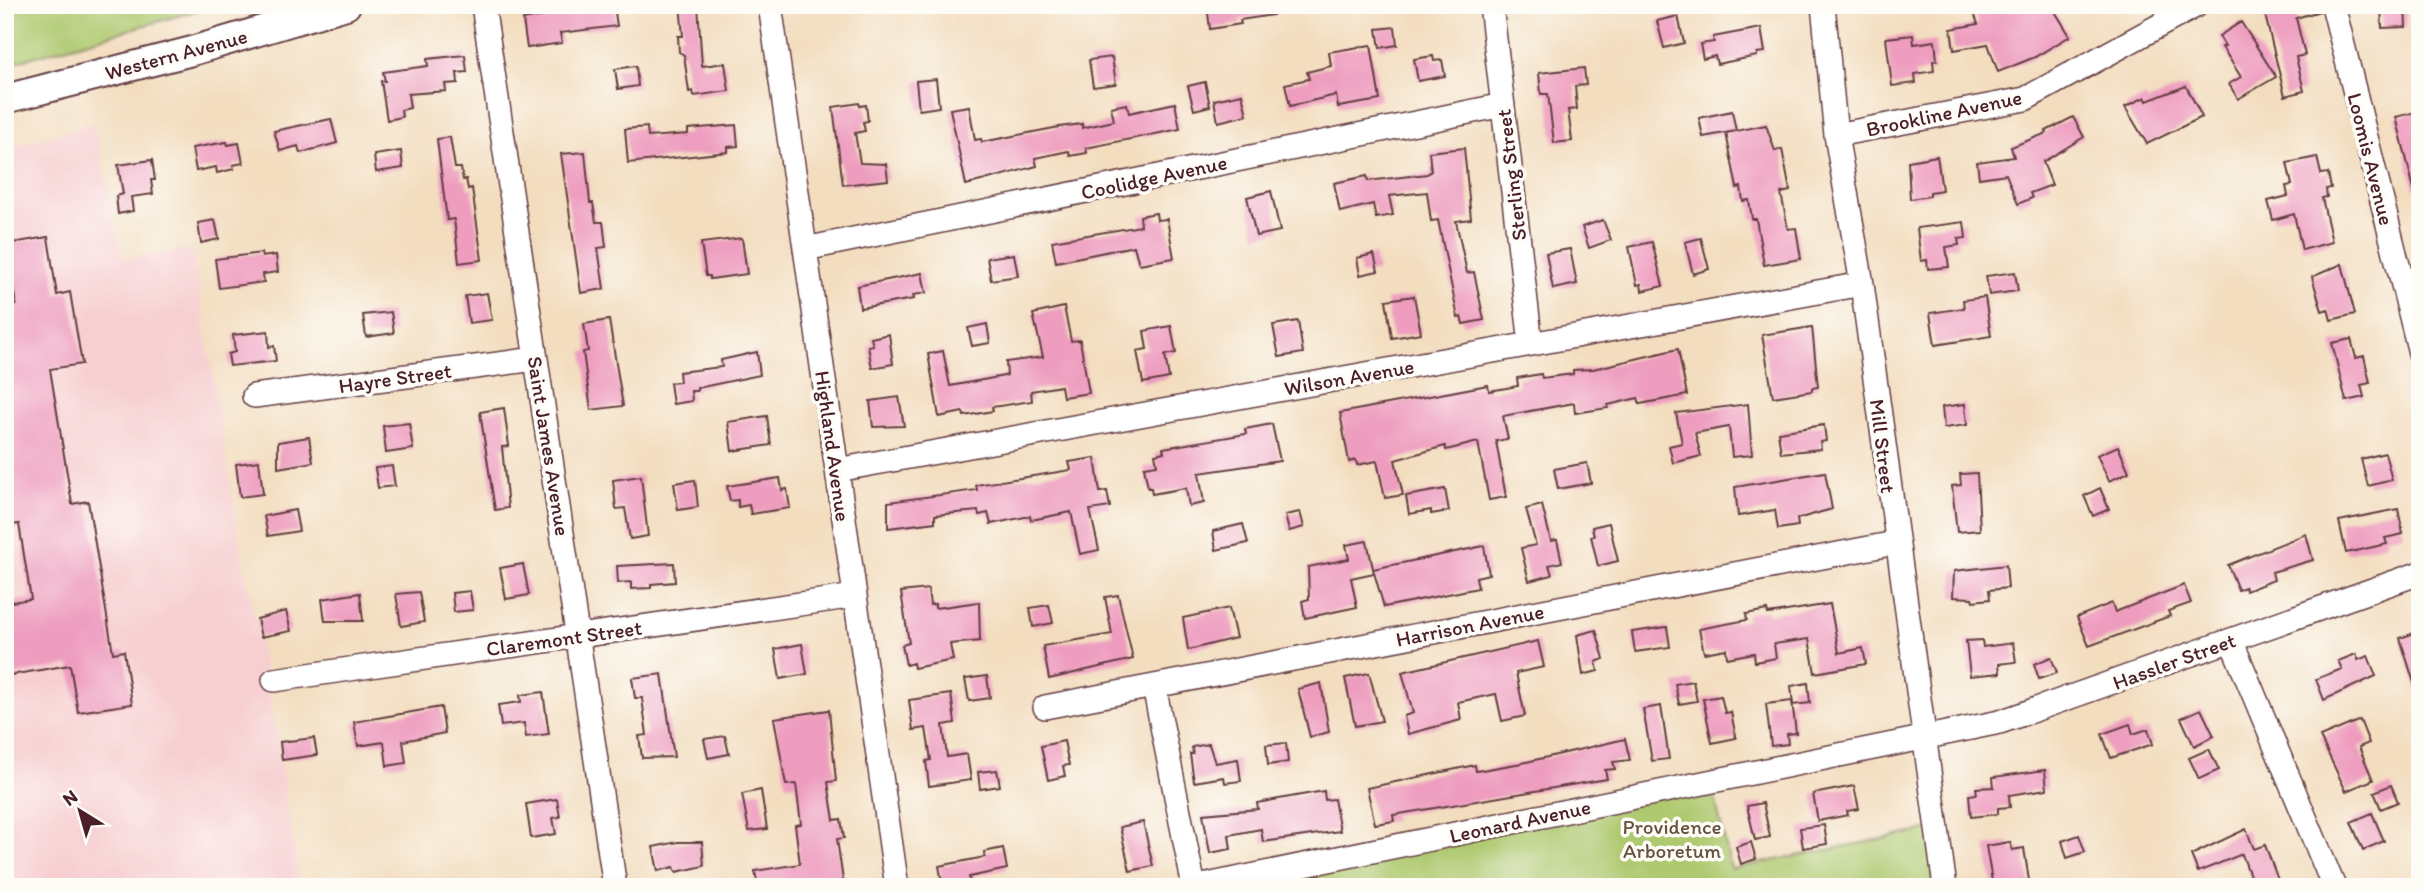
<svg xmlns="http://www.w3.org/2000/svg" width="2425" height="892" viewBox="0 0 2425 892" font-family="Itim,sans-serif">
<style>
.built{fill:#f7cfd1}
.green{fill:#afc96f;stroke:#7c744d;stroke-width:2}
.building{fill:#ee9dbf}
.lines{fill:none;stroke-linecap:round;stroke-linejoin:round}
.minor-casing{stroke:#633c41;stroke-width:26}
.major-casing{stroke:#633c41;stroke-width:32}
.minor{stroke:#fff;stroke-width:23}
.major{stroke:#fff;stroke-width:28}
.labels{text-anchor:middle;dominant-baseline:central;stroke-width:7;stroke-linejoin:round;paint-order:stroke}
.street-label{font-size:21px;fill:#4a1f2b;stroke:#fdfcf7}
.park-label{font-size:21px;fill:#68523f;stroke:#fdfcf7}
</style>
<rect width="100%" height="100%" fill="#fdfcf7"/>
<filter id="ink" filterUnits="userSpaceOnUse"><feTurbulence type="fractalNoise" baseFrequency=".0143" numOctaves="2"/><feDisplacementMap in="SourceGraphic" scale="14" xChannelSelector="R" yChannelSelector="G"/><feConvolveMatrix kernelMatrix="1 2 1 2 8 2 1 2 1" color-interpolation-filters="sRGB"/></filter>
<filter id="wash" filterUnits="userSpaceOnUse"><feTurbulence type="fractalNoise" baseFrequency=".00686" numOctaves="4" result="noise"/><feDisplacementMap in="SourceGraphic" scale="28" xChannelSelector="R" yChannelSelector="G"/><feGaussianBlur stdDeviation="1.57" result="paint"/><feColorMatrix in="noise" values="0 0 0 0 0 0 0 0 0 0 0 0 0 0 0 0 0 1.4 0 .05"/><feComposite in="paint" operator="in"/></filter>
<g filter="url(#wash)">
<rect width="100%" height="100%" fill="#f3ddbf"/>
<path class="built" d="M94,123l29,136 69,-10 49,300 31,157 28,181h-295v-737z"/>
<path class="green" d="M5,5h211l-211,60z
M1711,781l20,88 206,-41 8,59h-748z"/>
<g id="blocks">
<path class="building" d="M599,5h15l3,21 -57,7 2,10 -35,5 -4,-28z
M680,5h18l4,61 23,-3 4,28 -35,5 -1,-5 -4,1 -5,-37 -5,-3 -1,-16h5z
M1207,5h66v10l-33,5 1,4 -31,5z
M1971,5h80l19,31 -35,21 -37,15 -10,-28 -34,6 -3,-21 27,-5z
M2286,5h33l1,6 -24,7 9,37 -9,2 8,34 -19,5 -21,-85z
M2381,5h24l1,22 -24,1z
M1678,16l6,27 -20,5 -7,-27z
M2241,22l35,55 -38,22 -9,-15 12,-7 -19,-30 3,-1 -6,-10z
M1395,27l2,18 -17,3 -3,-19z
M1761,28l4,24 -8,1v3l-40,8 -2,-8 -12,3 -3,-15 14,-2 -1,-5z
M1913,35l1,9 21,-3 2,19 -4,1 1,10 -19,3 1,9 -24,3 -6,-48z
M1371,45l9,55 -42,7 -2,-12 -46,11 -5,-22 24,-5 -2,-7 24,-6 -2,-14z
M465,55l2,17 -10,1 1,10 -13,1 1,7 -38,3 2,14 -9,2 1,7 -15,3 -6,-39h4l-2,-9 45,-6 -1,-7z
M1433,56l1,5 8,-1 3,16 -27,5 -4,-22z
M1112,57l4,27 -23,3 -4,-27z
M636,66l2,20 -20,3 -3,-20z
M1584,68l2,17 -11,1 2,23 -9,1 4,31 -18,2 -6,-49h-7l-2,-21z
M936,79l3,28 -20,3 -3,-29z
M1205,82l5,24 -16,4 -6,-24z
M2186,86l16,31 -55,27 -22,-37 20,-10 2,4z
M1242,94l5,21 -29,7 -4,-22z
M859,103l1,3 6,-1 2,16 -5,1 2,9 -10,2 5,30 26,1 2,16 -45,5 -10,-78z
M1175,103l5,26 -94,19 1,5 -17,3 -1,-5 -34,7 2,8 -71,19 -16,-76 19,-3 6,34 6,-1 1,3 77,-15 23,-3v4l32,-7 -3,-14 16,-3 2,9z
M1732,111l4,20 -33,6 -4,-19z
M2420,111v77l-6,1 -18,-72z
M2073,117l11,20 -41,25 9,23 -22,8 2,5 -14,6 -12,-30 -27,4 -2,-16 37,-5 -3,-10 36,-14 -1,-2z
M331,119l6,24 -37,10 -2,-7 -18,5 -6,-20z
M736,125l2,21 -10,1v5l-100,11 -3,-34 22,-2 1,10 40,-3v-5z
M1766,125l9,26 7,-2 8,42 -9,2 7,36 8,-1 5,31 -37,6 -8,-46h-4l-3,-19 -6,1 -2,-14 -4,1 -11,-55z
M450,137l5,31h6l2,12 3,-1 2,10 4,-1 10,72 -23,3 -5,-44 -7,1 -10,-81z
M227,142l1,3 11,-2 4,20 -10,2 1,4 -17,4 -1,-6 -20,4 -4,-23z
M1464,148l7,71 -15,2 11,52 7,-1 10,48 -21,4 -2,-7 -3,1 -20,-98 -7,1 -4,-29 -38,4 4,19 -17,3 -3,-14 -33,8 -6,-29 33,-7 1,5 59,-7 4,-3 -2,-19z
M401,151l2,17 -27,4 -2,-17z
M585,152l5,51h3l3,19h7l3,25 -8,1 6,41 -23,4 -20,-139z
M1937,156l5,34 -12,2v4l-20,3 -2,-38z
M2317,157l4,17 7,-1 3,15 -5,1 1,8 -5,1 10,44 -30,8 -8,-36 -21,6 -5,-19 20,-5 -2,-10 6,-1 -5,-22z
M152,160l3,20h-4l2,14 -22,3 2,14 -15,3 -2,-18 7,-2 -5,-29z
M1271,191l9,40 -24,5 -9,-39z
M1156,213l1,7 10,-1 7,39 -35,6 -5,-18 -78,16 -4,-21 89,-15 -1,-10z
M215,220l4,19 -18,4 -3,-20z
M1603,220l8,20 -22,8 -7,-21z
M1964,222l2,16 -8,1 1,6 -13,2 3,20 -21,2 -1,-9 -6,1 -4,-33z
M48,237l9,58 13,-3 12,72 -32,5 22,135 16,-3 25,152 11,-2 8,53 -54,8 -8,-47 -65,11v-73l26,-4 -12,-75 -14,2v-60l5,-1 -5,-27v-131l11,-2 -10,-61z
M742,238l5,36 -37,5v-3h-4l-5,-33z
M1701,238l8,31 -16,5 -8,-32z
M1652,242l11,44 -21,5 -1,-7 -4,1 -8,-38z
M1570,249l7,35 -24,5 -7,-36z
M261,253l1,4 14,-2 2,17 -15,2 1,8 -45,6 -4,-29z
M1014,254l4,22 -27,4 -4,-22z
M1374,254l4,17 -18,4 -3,-17z
M2342,264l13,50 -24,6 -3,-11 -6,2 -10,-34z
M2015,272l3,19 -29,4 -3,-19z
M922,273l4,20 -13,2 1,4 -54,9 -3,-22z
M487,293l5,27 -23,3 -4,-27z
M1414,296l7,37 -29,5 -6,-38z
M1985,297l6,39 -56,9 -5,-32 34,-5 -1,-8z
M1064,307l7,34 9,-1 9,53 -26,4 -2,-11 -30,5 1,10 -40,6 1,4 -29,5 -1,-4 -24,5 -11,-63 15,-3 7,35 54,-10 3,-1 -1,-13 37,-5 -10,-43z
M391,312l3,21 -28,4 -3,-22z
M609,320l14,86 -32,4 -8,-58 5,-1 -4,-27z
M1298,321l5,32 -24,4 -6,-32z
M987,324l3,19 -18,3 -4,-18z
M1171,326l5,27 -11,2 4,23 -26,5 -6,-32 10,-2 -3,-18z
M1812,327l6,60 -6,1v3l-39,6 -11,-62z
M268,331l1,16 5,-1 2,15 -46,5 -2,-12 7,-2 -2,-17z
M889,334l4,30 -21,4 -4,-22 5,-1 -2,-7z
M2351,339l5,19 8,-2 6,27 -9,2 3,12 -18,4 -14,-58z
M1678,349l9,46 -47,9 -2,-6 -30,7v3l-33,5 -1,-10 -71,13 5,23 -12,2 10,56 -17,3 -11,-58 -32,8 -1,-4 -50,14 8,35 -18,3 -8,-37 -20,4 -1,-5 -7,2 -9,-49 148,-28 1,6 29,-5 -1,-8 24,-4 1,4 31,-4v-4l20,-1z
M757,352l3,23 -63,13v3h-6l1,10 -19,3 -3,-21 10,-1 -1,-10 43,-5 -1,-7z
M899,397l5,29 -31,1 -3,-26z
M1748,404l4,51 -20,2 -3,-30 -34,6 6,23 -28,7 -4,-17 13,-3 -6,-30z
M1965,404l2,21 -23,3 -2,-21z
M504,408l5,38 -7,1 6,61 -13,2 -15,-98z
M767,416l4,29 -39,6 -4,-29z
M409,423l4,26 -27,4 -3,-27z
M1272,424l8,37 -81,12 5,30 -15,3 -3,-18 -34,6 -1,-6h-3l-4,-21 13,-2 -2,-11 9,-2 -1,-4 83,-14 -1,-5z
M1824,425l2,16 -6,1 1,7 -40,4 -3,-21z
M309,437l4,25 -35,6v-26z
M2118,446l11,26 -20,9 -12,-26z
M2385,453l7,27 -24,6 -7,-27z
M1095,458l5,34 7,-1 3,16 -20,3 9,40 -19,4 -9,-42 -40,8 -1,-4 -39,8 -3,-11 -9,2 -1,-4 -43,4v7l-47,6v-26l89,-12 -1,-5 95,-15 -2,-8z
M259,461l4,33 -23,3 -4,-33z
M1587,463l4,20 -33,6 -4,-20z
M392,466l3,20 -17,2 -3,-20z
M1825,472l7,37 -35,10 1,7 -20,3 -3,-19 -37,6 -3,-29z
M1977,473l3,57 -23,2 -5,-46 9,-1 -1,-11z
M641,476l7,60 -18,3 -5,-31 -9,1 -3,-29z
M780,478l2,12 5,-1 3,19 -39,6 -2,-9 -11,2v-7l-8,1 -3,-15z
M695,480l3,27 -20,3 -4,-27z
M2100,488l9,21 -16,7 -9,-20z
M1445,489l4,22 -18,3v-4l-22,4 -3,-18z
M1542,505l9,36 6,-1 5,22 -13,3 3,10 -23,6 -8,-33 15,-3 -10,-36z
M2398,509l5,25 -18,4 2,6 -41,9 -7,-32z
M295,510l4,21 -31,5 -4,-20z
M1300,512l4,15 -15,4 -4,-16z
M1609,523l9,38 -20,5 -7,-30h3l-2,-9z
M1243,524l5,19 -32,7 -3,-19z
M2306,534l7,26 -41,12 2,8 -28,11 -1,-4 -7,3 -10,-25z
M1367,541l7,32 -23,5 6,29 -52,11 -3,-17 7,-2 -1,-32 41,-8 -3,-14z
M1484,546l5,28 -13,3 2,11 -94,19 -11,-38z
M674,563l1,19 -24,2v4l-20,1v-7l-13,1 -1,-17z
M523,564l6,31 -23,4 -6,-31z
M2006,565l2,23 -19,2 1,9 -17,2 -1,-3 -19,-1 1,-26z
M2184,585l7,18 -23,8 2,5 -81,30 -12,-29 35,-14 3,9z
M928,589l2,16 5,-1v4l44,-6 1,39 -30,3 3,16 -39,8 -1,-5 -7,2 -4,-20 7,-2 -8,-51z
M470,591l3,19 -19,2 -2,-19z
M419,592l5,30 -23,4 -5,-32z
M360,593l3,28h-38l-3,-22z
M1118,595l15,64 -84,20 -6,-33 69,-12 -7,-37z
M1830,604l9,49 24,-5 3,16 -51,9 -6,-34 -35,5 2,14 -21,4 -1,-9 -27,5 -1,-9 -22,4 -5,-24 48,-9 -1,-6 21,-4 1,4z
M1049,605l4,18 -20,4 -3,-19z
M1229,608l7,30 -48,12 -5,-32z
M286,611l5,20 -30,6 -4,-18z
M1667,627l3,20 -35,5 -3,-20z
M1596,630l8,29 -8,3 2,9 -15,4 -6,-40z
M2420,631v57l-4,1 -16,-51z
M1982,640l1,7 30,-4 3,19 -17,2 1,9 -30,3 -4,-35z
M1538,641l6,26 -28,6 9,43 -23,5 -6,-27 -38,8 3,18 -53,14 -4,-18 9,-3 -11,-41z
M802,644l5,30 -27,5 -5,-30z
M2356,654l2,6 10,-4 8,20 -52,24 -8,-21 26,-10 -4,-8z
M2051,657l6,16 -18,6 -5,-15z
M1369,673l13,48 -27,5 -10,-48z
M662,674l12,83 -32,1 -3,-22 8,-1 -5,-37h-7l-3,-20z
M987,676l3,22 -21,3 -4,-22z
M1693,681l4,20 -18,3 -4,-20z
M1321,683l8,49 -19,5 -12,-48z
M1808,683l2,20 -17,2 -2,-19z
M543,692l6,42 -23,3 -2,-14 -23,3 -3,-21 23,-3 -1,-7z
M951,694l4,29 -12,2 4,32 20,-3 4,26 -42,6 -3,-25 5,-1 -5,-32 -13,2 -4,-30z
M1721,696l4,17 6,-1 5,26 -24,5 -9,-44z
M1792,701l4,32 -9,1 1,10 -17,2 -5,-42z
M1661,706l8,53 -17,2 -9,-52z
M441,707l4,26 -42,8 3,22 -19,3 -3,-24 -26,4 -4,-24z
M2201,709l13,27 -20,10 -13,-28z
M829,710l7,71 -8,1 6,38 7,-1 3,19 -7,1 7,48h-86l-3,-16 45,-7 -5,-39 6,-1 -5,-40 -10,1 -12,-67z
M2360,720l9,23 -10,4 14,33 -27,11 -26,-54z
M2130,724l3,10 15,-5 5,15 -42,14 -9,-24z
M725,736l4,18 -21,4 -4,-19z
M314,738l3,17 -35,5 -2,-18z
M1625,739l5,21 -17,2 2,7 -10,1 2,9 -214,36 1,6 -19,3 -8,-36 108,-23 1,6 46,-8z
M1064,741l5,24 -6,1 2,10 -17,4 -7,-34z
M1286,743l2,19 -20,3 -2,-20z
M1209,744l6,19 23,-4 3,22 -16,2 -1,-6 -30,5 -4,-28h3l-1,-7z
M2209,749l10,21 -20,9 -10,-21z
M997,770l3,16 -20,3 -2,-17z
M2045,770l2,19 -38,6 1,12 -12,1v6l-27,3 -2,-22 8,-1 -1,-6 18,-1 -1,-10z
M2391,785l7,17 -17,7 -7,-17z
M1854,786l5,23 -12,2 1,4 -30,6 -5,-27z
M761,790l6,39 -18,2 -7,-37z
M1324,791l1,9 9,-1 6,32 -77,11 -2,-13 -32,6 2,14 -21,4 -7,-39 55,-5 -1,-6z
M557,799l3,18 -7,1 3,16 -25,4 -5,-34z
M1763,803l7,34 -15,3 -8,-34z
M2372,813l12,28 -21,9 -12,-28z
M1143,822l10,44 -23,5 -10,-44z
M1824,825l3,19 -24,4 -3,-20z
M2246,829l8,20 11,-4 13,35 -24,7 -12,-33 -44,18 -7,-17z
M2079,835l6,17 -18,6 -5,-17z
M678,842h24l2,24 -28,6 -2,-5 -16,4 -5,-24z
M1751,842l5,17 -15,5 -5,-17z
M2010,842l2,8 12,-2 6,39h-37l-7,-41z
M1003,848l4,21 -38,8 2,10h-28l-4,-21 46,-9 -1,-5z"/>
</g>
</g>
<g filter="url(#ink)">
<use href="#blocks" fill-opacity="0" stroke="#633c41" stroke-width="2"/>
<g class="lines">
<g class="minor-casing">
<path id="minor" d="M483,5l132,882
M770,5l127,882
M1491,5l40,339
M1823,5l13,130 26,149 83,603
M2333,5l87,348
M1836,135l189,-36 172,-94
M805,249l698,-144
M254,396l282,-37
M837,470l1025,-186
M2231,640l103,247
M274,680l581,-84
M1154,686l40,201
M1045,707l850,-164
M1197,887l803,-165 420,-149"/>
</g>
<g class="major-casing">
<path id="major" d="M5,99l187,-48 154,-46"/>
</g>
<use href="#minor" class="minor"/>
<use href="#major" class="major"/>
</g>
</g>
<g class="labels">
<g class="street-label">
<text transform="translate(176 54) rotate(-15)">Western Avenue</text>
<text transform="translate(1944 113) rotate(-12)">Brookline Avenue</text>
<text transform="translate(2371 159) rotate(76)">Loomis Avenue</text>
<text transform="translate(1511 175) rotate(-97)">Sterling Street</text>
<text transform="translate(1154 177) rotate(-12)">Coolidge Avenue</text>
<text transform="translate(1349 377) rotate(-10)">Wilson Avenue</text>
<text transform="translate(395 378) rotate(-8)">Hayre Street</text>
<text transform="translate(549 446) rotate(81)">Saint James Avenue</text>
<text transform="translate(833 446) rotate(82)">Highland Avenue</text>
<text transform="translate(1883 446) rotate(83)">Mill Street</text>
<text transform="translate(1470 625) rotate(-11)">Harrison Avenue</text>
<text transform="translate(564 638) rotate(-8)">Claremont Street</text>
<text transform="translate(2174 661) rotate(-20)">Hassler Street</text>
<text transform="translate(1520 821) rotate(-12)">Leonard Avenue</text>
</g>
<g class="park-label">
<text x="1672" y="826">Providence<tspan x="1672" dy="24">Arboretum</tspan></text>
</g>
</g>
<rect width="2425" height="892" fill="none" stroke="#fdfcf7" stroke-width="28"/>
<g transform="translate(80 811) rotate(323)" stroke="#fdfcf7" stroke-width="5" paint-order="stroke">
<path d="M0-5L12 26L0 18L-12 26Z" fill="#4a1f2b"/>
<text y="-10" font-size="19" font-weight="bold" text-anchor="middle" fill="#4a1f2b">N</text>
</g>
</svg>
